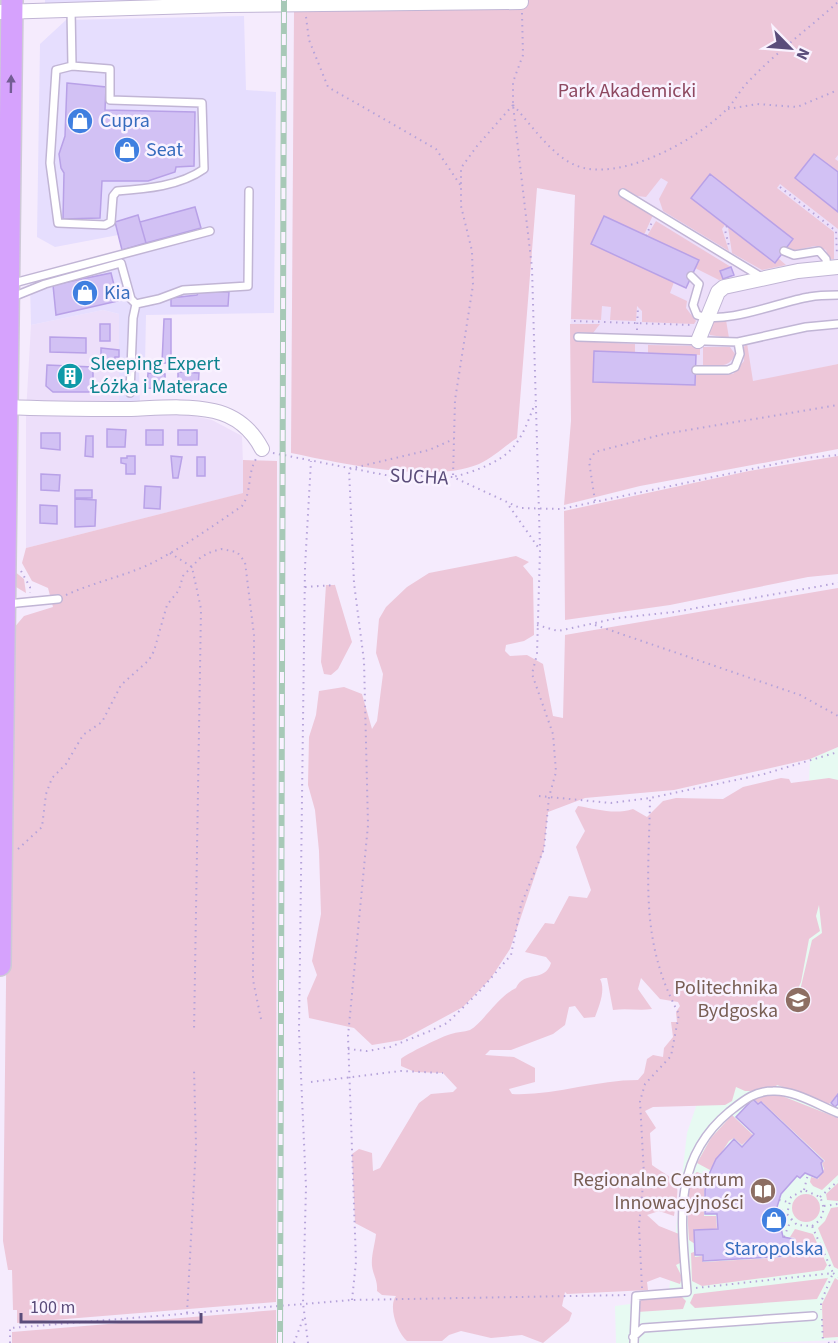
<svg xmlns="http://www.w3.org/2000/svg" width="838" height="1343" viewBox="0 0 838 1343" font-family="'Source Sans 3',sans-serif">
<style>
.residential{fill:#eddffa}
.commercial{fill:#e6defe}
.education{fill:#e7faf2}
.green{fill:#edc7d9;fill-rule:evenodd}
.building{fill:#d2c1f4;stroke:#b8a1e7;stroke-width:1.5}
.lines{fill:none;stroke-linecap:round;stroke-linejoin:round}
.service-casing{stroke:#c1b5d5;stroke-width:10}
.minor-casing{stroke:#c1b5d5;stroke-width:16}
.primary-casing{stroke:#cec9d7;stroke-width:24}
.path{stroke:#b5a3da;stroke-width:2;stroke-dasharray:1.5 4.5;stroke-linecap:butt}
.service{stroke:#fff;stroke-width:7}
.minor{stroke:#fff;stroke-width:14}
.primary{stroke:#d6a2fd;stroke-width:21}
.rail-casing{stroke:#a7c9b7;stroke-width:6}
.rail{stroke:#f9f2ff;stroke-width:4;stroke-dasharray:11;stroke-linecap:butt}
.oneway{fill:#735d94}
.labels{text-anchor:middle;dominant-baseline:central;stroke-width:5;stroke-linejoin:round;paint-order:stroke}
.park-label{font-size:20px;fill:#8d4860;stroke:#f9f2ff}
.shop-label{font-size:20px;fill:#366cbe;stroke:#f9f2ff;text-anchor:start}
.culture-label{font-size:20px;fill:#0d838f;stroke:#f9f2ff;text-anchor:start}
.street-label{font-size:20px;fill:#5a4c7a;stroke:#f9f2ff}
.education-label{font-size:20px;fill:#785e54;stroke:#f9f2ff;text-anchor:end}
</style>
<rect width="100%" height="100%" fill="#f5ebfd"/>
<path class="residential" d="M838,142v222l-245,53 -23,-74 5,-148z
M103,310l16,4v89l21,1 72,16 30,16 2,57 -218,55v-135l5,-88z"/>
<path class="commercial" d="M45,0h232l-232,7z
M244,16l2,74 30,2 -2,221 -128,2 -1,50 -6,4 1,35 -21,-1v-89l-16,-4 -72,15 -1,-42 97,-28 -5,-5 -4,-15 -63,12 -18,-10 3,-193 26,-24z"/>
<path class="education" d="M838,747v593l-76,3h-146l-1,-37 53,-7 19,-166 27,-79 88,-107 8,-188z"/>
<path class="green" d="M359,0h479v155l-3,4 3,2v11l-24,-18 -19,24 43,34v17l-58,-45 -3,4 57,44v27h-5l-3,-9 -11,-4 -24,5 -4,-3 6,-9 -83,-65 -19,24 34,27 -3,4 7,22 -66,-40 -4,-12 9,-17 -7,-4 -15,19 -9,-1 -14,-8 -4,8 34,19 -9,20 30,47 -4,11 17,8 -1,7 10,13 -2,3 -52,-2v-11l-5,-5 -1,15 -26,-1 1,-13 -9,-1 -1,14 -30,-1 4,-124 -38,-7 -20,250c-12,8 -25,20 -38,26 -47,20 -139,-1 -188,-11l3,-441 64,-4z
M656,221l75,46 -10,4 2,8 -4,1 -24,-12 4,-8 -52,-24z
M728,227l46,36 4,-5 8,7 -24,5 -30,-17z
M726,320l3,18 -19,-3v-12z
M570,324h30l-7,9 -17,-1v9l59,3v9l-41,-2 -1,31 102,3 1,-10 37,-1 11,-13 -1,-13 4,-5 6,38 85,-17v85l-198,37 -76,19 7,-84z
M648,345l52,1v9l-52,-2z
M703,347h27l5,7c-5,15 -19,11 -32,12z
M838,456v118l-30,3 -138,28 -105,15 -1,-109 185,-40z
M243,460l34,1 -1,841 -259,21v-13h-4l-1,-40h-4l-5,-29 5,-426 5,-186 11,-13 29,-9 -5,-19 -16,-7 -10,-18 4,-15 217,-55z
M516,556l13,6 -6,4 10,12 1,57 -10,6 -18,4 -1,6 5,5 17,-1 16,9 10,52 10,2 2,-83 273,-47v159l-28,12 -136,31 -89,8 -37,14 -4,37 -34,100 -19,29 -28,29 -61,33 -30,5 -18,-17 -45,-10 -2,-20 10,-23 -5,-14 9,-47 -2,-63 -4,-41 -7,-25 1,-48 7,-22 3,-24 25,-4 18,7 10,35 5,-8 6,-47 -7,-21 3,-34 7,-12 21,-20 22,-14z
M14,571l10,8 2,14 -10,-6z
M326,585h9l17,57 -14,27 -7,6 -7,-1 -3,-12z
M781,778l8,1 2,4 38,-5 9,2v314l-9,10 -52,-19 -5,6h-27l-9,-4 -4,14 -7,4 -72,2 -8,4 11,17 -6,5 2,32c29,20 28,13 22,51l-15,-5 -12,4 12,11 20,8 3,28 -6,3 6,12 -2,7 -20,-7 -13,5 1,8 -81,4 -2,-2 -3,14 10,7 -3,8 -26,22 -21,-8 -31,3 -30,-7 -12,4 -7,6h-35c-10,-8 -19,-35 -11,-45l-14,-1 -5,-4c1,-11 -4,-16 -5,-25 -1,-10 3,-22 4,-32l-21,-11 -3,-69 7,-5 13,4 1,18 7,-3 39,-65 12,-9 22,-2 4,-4 -14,-15 -28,-1 -14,-6v-7c3,-4 44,-24 50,-25 6,-2 13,-2 19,-4 14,-8 26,-32 46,-42 8,-18 29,-5 35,-25l-5,-6 -21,-5 20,-29 9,1 15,-28 18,2 4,-8 -15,-43 9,-16 -10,-20 3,-5c18,3 37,9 55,3l14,8 16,-16 13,-3 47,1 20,-12zM819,905l3,28 -10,7 -14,59 -3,-4 6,-13 8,-43 11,-8 -4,-15zM603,978h4l6,32c14,-2 26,1 39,-1l-14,-20 3,-11 19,21 18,3 2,4 -4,6 1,10h-6l2,15 -9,11 -1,9 -10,-2 -6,4 -3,14 -6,7c-43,0 -84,16 -126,14l-3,-5 26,-7v-14l-21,-11 -29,-2 5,-5h21l42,-16 12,-9 4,-18 6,-1 9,12 11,-1c4,-11 11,-27 5,-38z
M777,1094l61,24v57l-16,15 -9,-4 -3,-4 1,-5 7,2 6,-10 -2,-6 3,-2 -63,-59 -4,1 -4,-4 1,-3z
M732,1115l21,20 -11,10 -8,-7 -5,3 -19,29 -13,-7 14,-25z
M697,1172l10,4 -3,16v24h12l1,13h-23l1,15 -6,-4c-1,-15 -5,-60 8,-68z
M838,1183v18l-11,-1 -1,-6z
M792 1208a14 14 0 1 1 28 0a14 14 0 1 1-28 0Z
M838,1207v62l-4,-2 -16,-39 7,-7 6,-13z
M795,1229l18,5 14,31 -3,5 -122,16 -10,-5 -1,-28 3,-1 1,5 7,-1 1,6 86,-5v-4l8,-7 -2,-8 -5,-1z
M828,1278l-11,21 -122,9 -5,-5 4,-9z
M835,1278l3,2v57l-15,1 -1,-34z
M680,1295l6,6 -3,8 -46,3 1,-10 7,-4z
M276,1310v33h-264v-11z"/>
<path class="building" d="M67,83l39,4 -1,23 90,2 -1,54 -18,1 -1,5 -27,9h-46l-2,37 -37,1 1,-46 -3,-5 -2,-14 6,-18z
M814,154l24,18v40l-43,-34z
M710,174l83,65 -18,24 -84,-65z
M195,207l6,21 -55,15 -6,-21z
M138,215l8,28 -24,7 -7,-28z
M604,216l95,44 -13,28 -95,-44z
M731,267l3,8 -11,4 -3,-8z
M111,273l7,28 -62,14 -3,-30z
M199,291l30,1 -1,14h-57v-8l26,-3z
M164,319h7v44h-9z
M100,324h10v17h-10z
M50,337l36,1v15l-36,-1z
M101,348l18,2v7h-4l-1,6h-6v6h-7z
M594,351l102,4 -1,30 -102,-3z
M47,365l46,2v25h-40l-7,-6z
M178,372l21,1 -1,16h-20z
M148,373l17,1v15l-18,-1z
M107,429l19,1 -1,17h-18z
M146,430h17v15h-17z
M178,430h19v15h-19z
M41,433h19v17l-19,-2z
M86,436h7v21l-8,-1z
M127,456h8v18h-9v-10l-5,-1v-5h6z
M171,456l11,1 -4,21h-5z
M197,457h8v19h-8z
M41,474l19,1 -1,16 -18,-1z
M145,486l16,1 -1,22 -16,-1z
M75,490h17v8h-17z
M75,499l21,1 -1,26 -20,1z
M40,505l17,1v18l-17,-1z
M838,1094v10l-3,3 -4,-4z
M753,1099l5,5 3,-2 62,59 -2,2 2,9 -6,6 -12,-5 -5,5 -3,-2 -16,18 -4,13 1,21h3l2,9 11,2 2,4 -8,13 -85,5v-6h-8l-1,-25 24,-1 -1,-15h-12v-24l5,-18 6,-13 18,-20 8,8 12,-13 -18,-17z"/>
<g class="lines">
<g class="service-casing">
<path id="service" d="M71,9l1,57 38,3v31l92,3 2,66c-24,17 -58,20 -87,22l-4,5 -2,26 -6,3 -47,-2 -8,-60 6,-93 16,-4
M623,193l140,85
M784,251l10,4 25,-4 7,8 1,8
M691,276l8,8 -6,21 4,10c29,10 82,-13 112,-18 10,-2 20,-2 29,-2
M10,284l200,-53
M10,298l35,-14 76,-21 10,36 5,5 23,-5 24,-9 65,-4 1,-95
M578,337l160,5 2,12 -5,13 -7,3h-32
M738,342l68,-15 32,-3
M130,393l3,-75 3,-14
M7,604l51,-5
M633,1337l10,-9 170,-12
M634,1343l2,-47 51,-4c-5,-67 -17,-131 42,-180 14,-11 25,-21 44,-21 21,-1 45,14 65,22"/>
</g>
<g class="minor-casing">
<path id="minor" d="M0,12l228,-7 293,-3
M698,341l20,-49 6,-5 74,-16 40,-4
M7,407c41,2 82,2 124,2 27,-1 56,-4 83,2 22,5 38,19 48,38"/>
</g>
<g class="primary-casing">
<path id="primary" d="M0,965l12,-965"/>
</g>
<path class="path" d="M522,13l1,42 -10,27v23l19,163 8,280
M306,17l3,23 19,47 108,62 25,37
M513,105l-36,41 -16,22v38l11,45 1,34 -18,115 -2,77c23,-6 54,-16 66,-38 7,-10 11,-24 16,-35
M513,105c18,19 38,50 62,60 43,19 122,-25 152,-56 7,-7 12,-17 19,-25 28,-30 62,-55 92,-82
M728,109l29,-5 40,3 41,-17
M780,187l56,44 1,24
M727,226l-2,4 4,16
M646,236l6,-14
M574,321l118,4
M637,330l1,-24
M273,453l112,22 68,2 67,31 41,1 243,-51 34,-3
M595,501l-6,-40 6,-9 69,-18 174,-29
M170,553l22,14 9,42 -7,423
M21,571l9,16v6
M305,587l30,-2
M66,595c26,-12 55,-18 82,-30 31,-15 65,-39 94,-59 10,-14 5,-32 14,-47
M537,625l21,6 60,-13 56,-6 164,-29
M595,625l205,70 38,21
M539,796l72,7 39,-5 114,-24 74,-22
M18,849l24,-22 4,-33 6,-16 14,-14 17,-29 19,-13 19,-37 28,-25 5,-9 13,-46 12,-15 4,-14 18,-19 10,-5 10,-3 16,3 8,10 9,73 -1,345 8,39
M348,1049l19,2 23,-4 40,-16 17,-8 31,-30 33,-38 10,-50 23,-56 5,-52 7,-25 -3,-38 -21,-60 5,-20 3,-104 -33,-47
M311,1082l90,-11 42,2
M804,1190l4,-16
M820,1197l18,-16
M779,1200l9,2
M824,1206l14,-2
M812,1226c12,-7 14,-17 8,-29l-16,-7 -13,7 -4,17 10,11 15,1 21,47 -12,29v8
M784,1237l7,-17
M642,1288l-3,-62 5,-51 -4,-74 5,-17 26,-28 8,-42c-40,-73 -30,-137 -29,-216
M696,1288l137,-15 5,4
M352,1300l4,-38 -8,-226 20,-211 -4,-164 -10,-78 -5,-114 80,-19 25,-11
M187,1313l9,-168 -2,-76
M822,1319l1,24
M10,1343v-15l342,-28 275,-5
M294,1343l9,-24
M308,1343l-5,-40 3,-116 -7,-156 6,-464 6,-106
M828,1343l10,-1"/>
<use href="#service" class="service"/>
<use href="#minor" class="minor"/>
<use href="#primary" class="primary"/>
<g class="rail-casing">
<path id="rail" d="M280,1343l4,-1343"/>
</g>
<use href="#rail" class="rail"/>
</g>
<defs><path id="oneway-solid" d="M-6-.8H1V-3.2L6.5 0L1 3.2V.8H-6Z" transform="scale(1.5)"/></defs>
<use class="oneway" href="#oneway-solid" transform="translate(11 84) rotate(-89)"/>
<defs>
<g id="shop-disc" transform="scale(1.35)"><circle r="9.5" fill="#3f7fe0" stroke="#f9f2ff"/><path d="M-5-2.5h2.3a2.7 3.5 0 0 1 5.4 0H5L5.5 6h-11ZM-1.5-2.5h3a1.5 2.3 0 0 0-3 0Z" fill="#fff"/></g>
<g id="building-disc" transform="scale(1.35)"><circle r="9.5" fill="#0f9aa8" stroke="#f9f2ff"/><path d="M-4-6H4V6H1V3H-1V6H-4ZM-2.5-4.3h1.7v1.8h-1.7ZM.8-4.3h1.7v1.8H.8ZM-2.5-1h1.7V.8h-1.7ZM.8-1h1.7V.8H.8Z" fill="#fff"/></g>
<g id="university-disc" transform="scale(1.35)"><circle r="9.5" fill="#8d6e63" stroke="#f9f2ff"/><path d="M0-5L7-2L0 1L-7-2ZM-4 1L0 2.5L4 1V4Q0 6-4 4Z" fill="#fff"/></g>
<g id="library-disc" transform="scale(1.35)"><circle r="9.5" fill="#8d6e63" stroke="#f9f2ff"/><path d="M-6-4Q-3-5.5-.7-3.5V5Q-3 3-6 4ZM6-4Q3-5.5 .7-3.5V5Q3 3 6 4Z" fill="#fff"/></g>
</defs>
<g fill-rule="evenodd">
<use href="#shop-disc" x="80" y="121"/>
<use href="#shop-disc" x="127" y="150"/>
<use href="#shop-disc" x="85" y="293"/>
<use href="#building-disc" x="70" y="376"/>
<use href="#university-disc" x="798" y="1000"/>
<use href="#library-disc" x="763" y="1191"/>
<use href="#shop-disc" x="774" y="1220"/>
</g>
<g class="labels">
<g class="park-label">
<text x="627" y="91">Park Akademicki</text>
</g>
<g class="shop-label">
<text x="100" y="121">Cupra</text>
<text x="146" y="150">Seat</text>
<text x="104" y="293">Kia</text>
<text x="774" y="1249" text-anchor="middle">Staropolska</text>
</g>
<g class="culture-label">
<text x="90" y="364">Sleeping Expert<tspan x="90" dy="23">Łóżka i Materace</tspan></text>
</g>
<g class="street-label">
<text transform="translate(419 477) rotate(3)">SUCHA</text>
</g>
<g class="education-label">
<text x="778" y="988">Politechnika<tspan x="778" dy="23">Bydgoska</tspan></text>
<text x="744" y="1180">Regionalne Centrum<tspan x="744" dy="23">Innowacyjności</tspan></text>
</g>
</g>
<g transform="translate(790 48) rotate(115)" stroke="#f9f2ff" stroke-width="4.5" paint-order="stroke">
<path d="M0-4.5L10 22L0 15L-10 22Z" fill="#5a4c7a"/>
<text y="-9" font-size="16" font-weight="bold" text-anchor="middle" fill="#5a4c7a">N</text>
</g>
<path d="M21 1313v9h180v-9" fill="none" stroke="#5a4c7a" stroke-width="3"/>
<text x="30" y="1313" font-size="18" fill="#5a4c7a" stroke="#f9f2ff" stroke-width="4.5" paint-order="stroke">100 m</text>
</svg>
